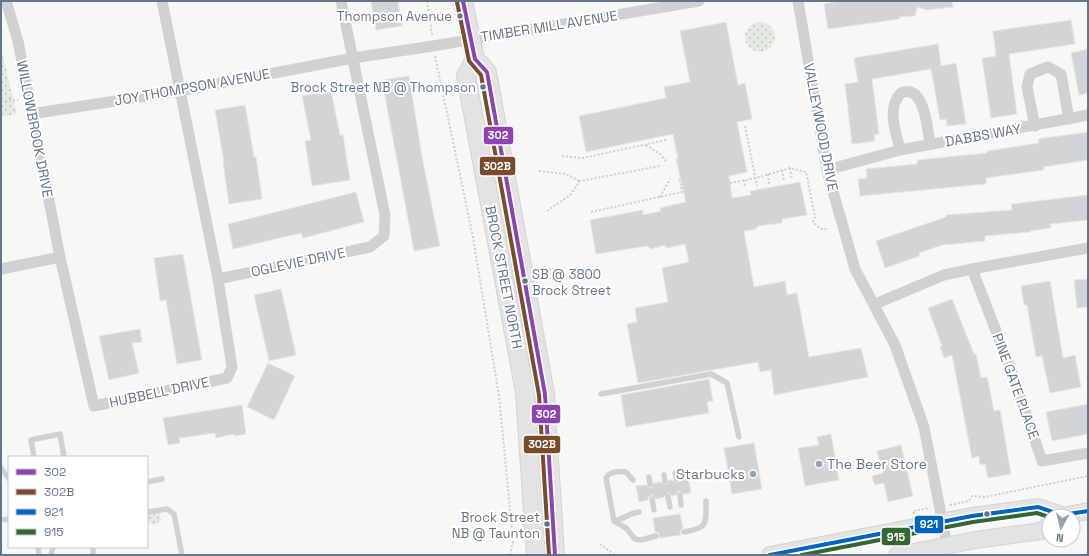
<svg xmlns="http://www.w3.org/2000/svg" width="1089" height="556" viewBox="0 0 1089 556" font-family="'Space Grotesk',sans-serif">
<style>
.green{fill:url(#green-dots)}
.building{fill:#d3d4d6;stroke:#e6e6e6}
.lines{fill:none;stroke-linecap:round;stroke-linejoin:round}
.secondary-casing{stroke:#d2d4d5;stroke-width:18}
.primary-casing{stroke:#d2d4d5;stroke-width:20}
.path{stroke:#cececf;stroke-width:2;stroke-dasharray:2 2;stroke-linecap:butt}
.service{stroke:#d0d2d2;stroke-width:5.5}
.minor{stroke:#d0d2d2;stroke-width:11}
.secondary{stroke:#e3e3e3;stroke-width:16}
.primary{stroke:#e3e3e3;stroke-width:18}
.bus-1-casing{stroke:#fff;stroke-width:7}
.bus-2-casing{stroke:#fff;stroke-width:7}
.bus-3-casing{stroke:#fff;stroke-width:7}
.bus-4-casing{stroke:#fff;stroke-width:7}
.bus-1{stroke:#8e44ad;stroke-width:4}
.bus-2{stroke:#7a4b2a;stroke-width:4}
.bus-3{stroke:#0065bd;stroke-width:4}
.bus-4{stroke:#363;stroke-width:4}
.bus-dot{fill:#657588;stroke:#fff;stroke-width:1.5}
.poi-dot{fill:#98a2ae;stroke:#fff;stroke-width:1.5}
.labels{text-anchor:middle;dominant-baseline:central;stroke-width:4;stroke-linejoin:round;paint-order:stroke}
.bus-label{font-size:13px;fill:#657588;stroke:#fff;text-anchor:end}
.street-label{font-size:14px;fill:#657588;stroke:#fff}
.poi-label{font-size:14px;fill:#657588;stroke:#fff;text-anchor:start}
.line-badge{stroke:#fff;stroke-width:1.5}
.badge-label{font-size:11px;text-anchor:middle;font-weight:bold;fill:#fff}
</style>
<defs>
<pattern id="green-dots" width="8" height="8" patternUnits="userSpaceOnUse"><rect width="8" height="8" fill="#e6eae4"/><path d="M2 2h.1M6 6h.1" fill="none" stroke="#bec2bf" stroke-width="1.8" stroke-linecap="round"/></pattern>
</defs>
<rect width="100%" height="100%" fill="#f7f7f6"/>
<path class="green" d="M745 37a15 15 0 1 1 30 0a15 15 0 1 1-30 0Z
M1,48l16,66 -16,3z
M147,511l12,1 2,8 -3,4 -11,1z"/>
<path class="building" d="M371,1h27l4,25 -26,4z
M841,1h111l1,6 -26,3 -10,-3 -2,9 -16,1 1,2 -72,10 -4,-25z
M1071,20l4,24 -66,10 8,60 -26,4 -9,-60 14,-2 -3,-25z
M726,22l12,63 7,-2 7,36 -15,3 10,50 -18,4 3,22 19,-3 -1,-4 50,-9 7,33 -25,4v4l-24,3 -2,3 -12,2 10,56 31,-6 2,14 10,-2 12,64 52,-9 7,29 -94,18 -3,-25 -11,2 -2,-10 -120,21 -11,-59 10,-2 -2,-14 33,-6 -6,-34 27,-6 -4,-18 -19,4 -1,-3 -14,4 -4,-3 -51,8 -6,-34 53,-10v5l18,-4 -1,-3 26,-6 -10,-43h2l-5,-25 -87,18 -7,-36 87,-18 -2,-11 26,-5 -10,-51z
M938,44l3,22 15,-3 10,61 -19,2 -1,-7 -6,1 -9,-51 -59,10 7,55 -5,1 1,6 -23,3 -7,-60 13,-2 -4,-24z
M1088,49v44l-9,2 -8,-42z
M409,76l13,81 18,89 -26,5 -32,-171z
M331,91l9,44h3l7,45 -38,6 -7,-45 6,-1 -9,-44z
M245,105l9,52h2l6,42 -33,5 -6,-42h1l-9,-52z
M1088,132v28l-45,7 1,3 -58,8v6l-126,12 -2,-17 9,-1 -1,-9 51,-5v-4l70,-7v-2l52,-8 -1,-4z
M356,192l8,30 -61,16 -2,-5 -68,16 -5,-25z
M1088,195v25l-38,4 1,4 -21,3v1l-45,4v5l-43,4 -23,8 1,3 -35,12 -9,-27 70,-24v-2l66,-5 -1,-6z
M183,254l19,106 -25,4 -11,-64 -6,1 -6,-43z
M1088,279v28l-11,1 -3,-28z
M1050,281l13,77 12,-3 6,32 -31,6 -8,-37 -6,1 -9,-52h-3l-3,-19z
M281,289l15,66 -27,6 -15,-66z
M952,299l22,55h2l5,24 6,-1 7,34 6,-1 11,64 -23,4 -3,-14 -5,1 -1,-9 -7,2 -20,-103 -8,3 -4,-11 2,-1 -14,-38z
M140,329l2,13 -10,1 7,30 -30,7 -10,-44z
M268,363l27,13 -21,44 -27,-13z
M709,379l4,22 -6,1 2,11 -83,14 -5,-32z
M1088,404v30l-36,7 -6,-29z
M242,405l4,29 -12,2v-2l-18,4 -1,-5 -36,5 1,5 -12,2 -5,-27z
M831,434l8,46 -34,6 -7,-38 21,-3 -2,-8z
M754,443l8,46 -30,5 -8,-46z
M901,445l12,51 -25,6 -4,-19 -9,2 -3,-9 11,-3 -6,-22z
M688,477l3,16 -7,1 -5,-3 -3,4 -4,1 -4,-3 -4,4 -8,2 -4,-4 -4,2v3l-9,2 -3,-16 10,-1 5,3 3,-5 7,-1 5,3 3,-5h4l5,3 3,-5z
M680,514l3,14 -3,3 1,4 -22,3v-5l-4,-1 -2,-14z"/>
<g class="lines">
<g class="secondary-casing">
<path id="secondary" d="M1062,516l26,-5
M770,555l202,-39 66,-9 24,8
M897,555l79,-15 65,-9 8,-6"/>
</g>
<g class="primary-casing">
<path id="primary" d="M463,1l12,58 12,13 58,322 10,161
M475,59l-9,17 59,316 11,163"/>
</g>
<path class="path" d="M427,1l5,34
M435,56l38,181 26,159 14,145 -3,14
M1,101l17,-1
M745,126l12,60
M646,145l14,9 7,8
M562,156l21,2 83,-18
M790,168l2,12
M782,170l2,11
M539,171l27,3 13,7
M768,174l1,10
M744,180l1,8
M730,183l26,-5 34,-10 16,4 9,45 -2,5 8,7h7
M660,197l10,-18
M547,211l23,-16 10,-14 80,-15
M591,212l91,-20 -3,-15
M537,272l22,-4
M950,505l19,-4 3,-5 13,1 103,-21
M914,514l-1,-3 17,-3
M600,544l15,11"/>
<path class="service" d="M601,394l110,-20 16,9 12,54
M34,457l-3,-17 29,-6 4,23
M1,468l8,11
M675,473l2,6
M664,475l1,6
M649,477l1,7
M633,480l-7,-8c-8,-1 -16,-1 -20,6l8,43c9,-2 16,-8 25,-9
M147,482l15,-3
M680,495l1,10
M668,497l2,10
M652,499l2,11
M147,512l20,-3 7,5 8,41
M1,520l8,-1
M614,521l12,7 9,11 6,1 15,-4
M684,532c24,-4 22,-7 22,-31
M38,547l1,8
M93,547v8
M51,555l2,-8"/>
<path class="minor" d="M6,1l12,40 42,216 34,149 133,-28 5,-11 -14,-88
M162,1l56,278 152,-32 14,-11 1,-21 -44,-214
M798,1l29,169 28,99 40,76 29,82 23,118
M31,114l149,-23 173,-33 80,-12 266,-45
M1035,126l-8,-39 3,-13 18,-7 13,7 8,45
M900,150c-4,-19 -14,-41 1,-57 2,-1 7,-2 9,-1 15,3 18,39 20,52
M827,170l73,-20 188,-35
M1088,248l-116,21 40,103 30,89 46,-8
M1,269l59,-12
M875,304l69,-29 28,-6"/>
<use href="#secondary" class="secondary"/>
<use href="#primary" class="primary"/>
<g class="bus-1-casing">
<path id="bus-1" d="M463,1l12,58 12,13 58,322 10,161"/>
</g>
<g class="bus-2-casing">
<path id="bus-2" d="M457,2l12,59 12,14 58,320 10,160"/>
</g>
<g class="bus-3-casing">
<path id="bus-3" d="M770,555l202,-39 66,-9 24,8 26,-4"/>
</g>
<g class="bus-4-casing">
<path id="bus-4" d="M802,555l171,-33 64,-9 12,4"/>
</g>
<use href="#bus-1" class="bus-1"/>
<use href="#bus-2" class="bus-2"/>
<use href="#bus-3" class="bus-3"/>
<use href="#bus-4" class="bus-4"/>
</g>
<g class="bus-dot">
<circle cx="460" cy="16" r="3.5"/>
<circle cx="483" cy="87" r="3.5"/>
<circle cx="525" cy="281" r="3.5"/>
<circle cx="987" cy="514" r="3.5"/>
<circle cx="547" cy="524" r="3.5"/>
</g>
<g class="poi-dot">
<circle cx="819" cy="464" r="4"/>
<circle cx="753" cy="474" r="4"/>
</g>
<g class="labels">
<g class="bus-label">
<text x="452" y="16">Thompson Avenue</text>
<text x="476" y="87">Brock Street NB @ Thompson</text>
<text x="532" y="274" text-anchor="start">SB @ 3800<tspan x="532" dy="16">Brock Street</tspan></text>
<text x="540" y="517">Brock Street<tspan x="540" dy="16">NB @ Taunton</tspan></text>
</g>
<g class="street-label">
<text transform="translate(549 26) rotate(-9)">TIMBER MILL AVENUE</text>
<text transform="translate(192 87) rotate(-10)">JOY THOMPSON AVENUE</text>
<text transform="translate(821 127) rotate(79)">VALLEYWOOD DRIVE</text>
<text transform="translate(35 129) rotate(79)">WILLOWBROOK DRIVE</text>
<text transform="translate(983 135) rotate(-10)">DABBS WAY</text>
<text transform="translate(298 262) rotate(-12)">OGLEVIE DRIVE</text>
<text transform="translate(504 277) rotate(79)">BROCK STREET NORTH</text>
<text transform="translate(1016 386) rotate(70)">PINE GATE PLACE</text>
<text transform="translate(159 392) rotate(-12)">HUBBELL DRIVE</text>
</g>
<g class="poi-label">
<text x="827" y="464">The Beer Store</text>
<text x="745" y="474" text-anchor="end">Starbucks</text>
</g>
</g>
<g class="line-badge">
<rect x="483" y="126" width="31" height="19" rx="4" fill="#8e44ad"/>
<rect x="479" y="156" width="37" height="20" rx="4" fill="#7a4b2a"/>
<rect x="531" y="404" width="30" height="20" rx="4" fill="#8e44ad"/>
<rect x="523" y="435" width="38" height="19" rx="4" fill="#7a4b2a"/>
<rect x="914" y="515" width="30" height="19" rx="4" fill="#0065bd"/>
<rect x="881" y="527" width="30" height="19" rx="4" fill="#363"/>
</g>
<g class="badge-label">
<text x="498" y="139">302</text>
<text x="497" y="170">302B</text>
<text x="546" y="418">302</text>
<text x="542" y="448">302B</text>
<text x="929" y="528">921</text>
<text x="896" y="541">915</text>
</g>
<rect width="1089" height="556" fill="none" stroke="#657588" stroke-width="4"/>
<rect x="8" y="456" width="140" height="92" fill="#ffffff" stroke="#c1c8cf"/>
<rect x="16" y="469" width="20" height="6" fill="#8e44ad" stroke="#c1c8cf"/>
<text x="44" y="476" font-size="12" fill="#657588">302</text>
<rect x="16" y="489" width="20" height="6" fill="#7a4b2a" stroke="#c1c8cf"/>
<text x="44" y="496" font-size="12" fill="#657588">302B</text>
<rect x="16" y="509" width="20" height="6" fill="#0065bd" stroke="#c1c8cf"/>
<text x="44" y="516" font-size="12" fill="#657588">921</text>
<rect x="16" y="529" width="20" height="6" fill="#336633" stroke="#c1c8cf"/>
<text x="44" y="536" font-size="12" fill="#657588">915</text>
<g transform="translate(1061 528) rotate(187)"><circle r="19" fill="#ffffff" stroke="#c1c8cf"/>
<path d="M0-3L7 15L0 10L-7 15Z" fill="#98a2ae"/>
<text y="-6" font-size="11" font-weight="bold" text-anchor="middle" fill="#657588">N</text>
</g>
</svg>
